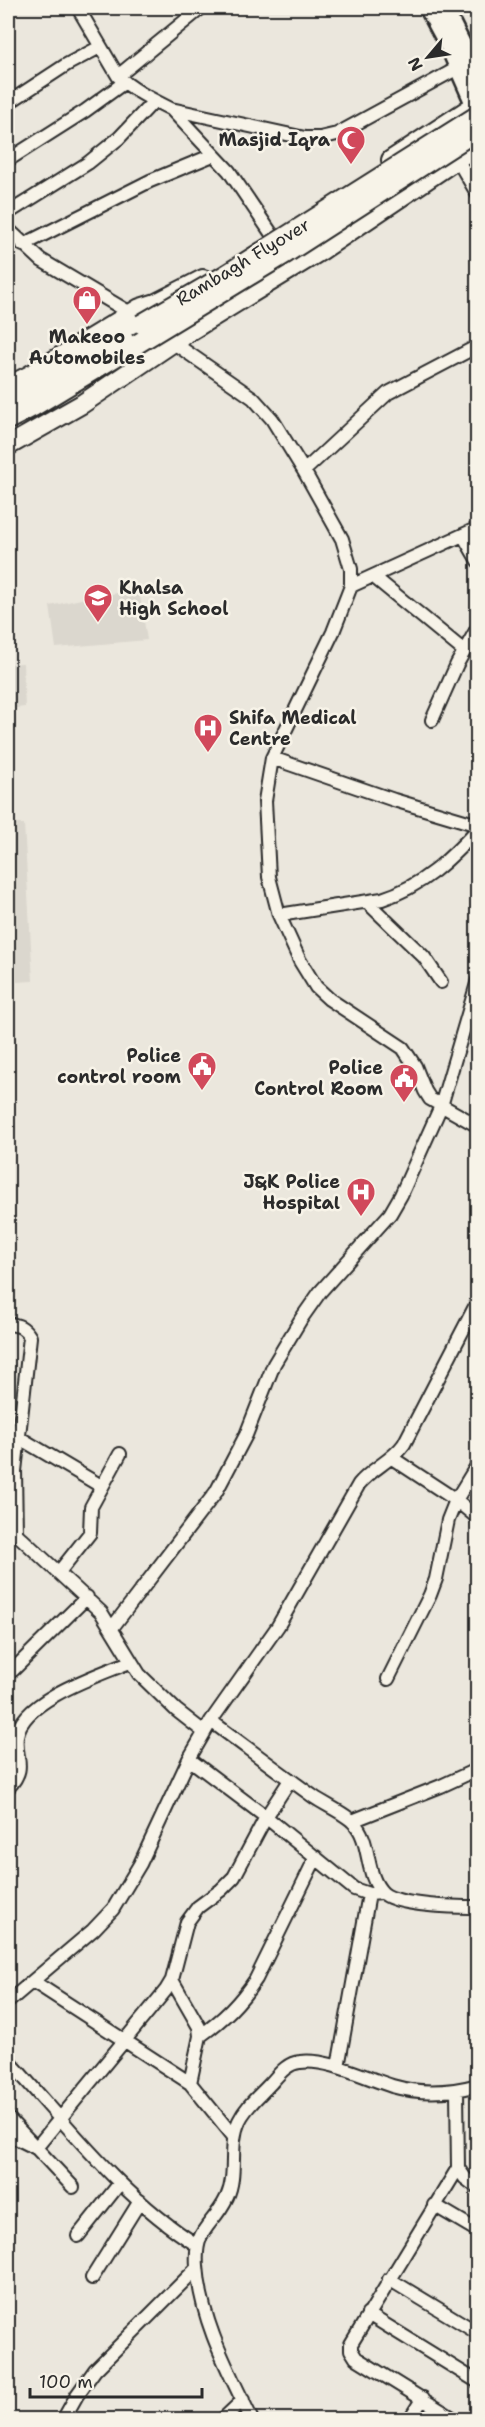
<svg xmlns="http://www.w3.org/2000/svg" width="485" height="2427" viewBox="0 0 485 2427" font-family="'Shantell Sans',sans-serif">
<style>
.built{fill:#dbd7ce}
.lines{fill:none;stroke-linecap:round;stroke-linejoin:round}
.street-casing{stroke:#2b2b2b;stroke-width:16}
.secondary-casing{stroke:#2b2b2b;stroke-width:21}
.primary-casing{stroke:#2b2b2b;stroke-width:22}
.street{stroke:#f7f3e8;stroke-width:12}
.secondary{stroke:#f7f3e8;stroke-width:16}
.primary{stroke:#f7f3e8;stroke-width:18}
.primary-bridge-casing{stroke:#2b2b2b;stroke-width:22;stroke-linecap:butt}
.primary-bridge{stroke:#f7f3e8;stroke-width:18}
.labels{text-anchor:middle;dominant-baseline:central;stroke-width:5;stroke-linejoin:round;paint-order:stroke}
.poi-label{font-size:18px;font-weight:bold;fill:#2b2b2b;stroke:#f7f3e8;text-anchor:end}
.street-label{font-size:18px;fill:#2b2b2b;stroke:#f7f3e8}
</style>
<rect width="100%" height="100%" fill="#ebe7dd"/>
<filter id="ink" filterUnits="userSpaceOnUse"><feTurbulence type="fractalNoise" baseFrequency=".0167" numOctaves="2"/><feDisplacementMap in="SourceGraphic" scale="12" xChannelSelector="R" yChannelSelector="G"/><feConvolveMatrix kernelMatrix="1 2 1 2 8 2 1 2 1" color-interpolation-filters="sRGB"/></filter>
<g filter="url(#ink)">
<path class="built" d="M139,590l8,50 -91,8 -6,-42 40,-9z
M23,663l2,44 -17,2v-45z
M8,824h16l9,157 -17,1 -6,18h-2z"/>
<g class="lines">
<g class="street-casing">
<path id="street" d="M78,8l40,68c14,14 35,24 53,33l134,29h15l17,-4 121,-66
M118,76l83,-68
M8,103l58,-38 34,-18
M171,109l58,62 44,65
M457,159l21,36
M8,160l77,-49 40,-29
M8,213l80,-50 31,-25 35,-37
M8,229l33,31 96,57
M23,245l127,-64 63,-26
M168,339l85,59 19,21 32,52 38,68 9,30v17
M304,471l84,-78 84,-44 6,2
M478,528l-127,58 -18,46 -61,126 -7,43 4,76 10,38 21,46 16,26 13,12 74,49 12,18 10,25 5,8 48,27
M463,535l15,26
M374,577l90,74
M432,720l25,-56 21,-37
M272,758l122,42 84,25
M367,902l57,55 17,25
M279,915l103,-16c41,-13 67,-39 96,-70
M8,1324c11,1 16,3 22,13l-15,134 1,62
M18,1437l83,49
M392,1458l64,42 22,18
M8,1526l93,86 38,62 37,36 28,22
M59,1572l31,-39 1,-26 29,-53
M112,1628l104,-136 30,-57 28,-71 27,-45 19,-27 70,-78 11,-19 40,-89 37,-126
M8,1672l5,-2 74,-73
M388,1679l42,-84 6,-16 12,-59 8,-20 22,-36
M211,1721c34,25 68,51 103,76 10,7 32,17 39,25 19,18 11,53 30,71 15,13 74,14 95,14
M8,1723l9,12
M189,1759l77,58 88,72 15,5 14,-1
M8,1788c20,-22 6,-28 9,-52 4,-36 84,-62 113,-74
M352,1821l89,-35 37,-17
M172,1980l27,47 1,9 -10,47 44,54
M34,1982l156,101
M8,2002l85,-72 20,-21 27,-45 49,-105 22,-38 67,-95 81,-142c13,-16 33,-23 45,-40l74,-143
M200,2036c24,-17 40,-33 56,-57l60,-122
M8,2060c59,64 114,138 189,185
M338,2067l31,-173
M457,2091l1,77 7,10 13,10
M8,2118l65,69
M8,2134l28,14 130,-158 6,-10 15,-58 11,-15 23,-17 13,-13 32,-60 24,-37
M434,2205l44,26
M78,2236l42,-53
M92,2278l48,-77
M389,2279l89,54
M368,2314l110,68
M63,2420l14,-25 18,-25 102,-102
M222,2420l21,-20
M252,2420c-24,-50 -51,-98 -55,-154 -3,-39 16,-39 30,-69 11,-23 1,-52 12,-76 7,-15 21,-26 32,-38 8,-9 16,-20 29,-21 27,-4 66,16 92,24 28,8 57,7 86,-1
M409,2420l14,-22
M456,2420l-100,-62 -5,-8v-6l107,-176"/>
</g>
<g class="secondary-casing">
<path id="secondary" d="M428,8l21,39 29,66
M444,8l34,68"/>
</g>
<g class="primary-casing">
<path id="primary" d="M391,160l87,-57
M8,386l22,-11 110,-67 16,-5 47,-24
M8,405l21,-11 112,-70
M8,420l25,-13 104,-63
M8,446l74,-42 108,-73 132,-81 156,-105"/>
</g>
<use href="#street" class="street"/>
<use href="#secondary" class="secondary"/>
<use href="#primary" class="primary"/>
<g class="primary-bridge-casing">
<path id="primary-bridge" d="M141,324l79,-46 258,-163
M137,344l150,-91 191,-123"/>
</g>
<use href="#primary-bridge" class="primary-bridge"/>
</g>
</g>
<defs>
<g id="mosque-pin" transform="scale(1.5)"><path d="M0 17L-7.5 6A9.5 9.5 0 1 1 7.5 6Z" fill="#d1495b" stroke="#f7f3e8"/><path d="M3.5-4.9A6 6 0 1 0 3.5 4.9A5 5 0 1 1 3.5-4.9Z" fill="#fff"/></g>
<g id="shop-pin" transform="scale(1.5)"><path d="M0 17L-7.5 6A9.5 9.5 0 1 1 7.5 6Z" fill="#d1495b" stroke="#f7f3e8"/><path d="M-5-2.5h2.3a2.7 3.5 0 0 1 5.4 0H5L5.5 6h-11ZM-1.5-2.5h3a1.5 2.3 0 0 0-3 0Z" fill="#fff"/></g>
<g id="school-pin" transform="scale(1.5)"><path d="M0 17L-7.5 6A9.5 9.5 0 1 1 7.5 6Z" fill="#d1495b" stroke="#f7f3e8"/><path d="M0-5L7-2L0 1L-7-2ZM-4 1L0 2.5L4 1V4Q0 6-4 4Z" fill="#fff"/></g>
<g id="hospital-pin" transform="scale(1.5)"><path d="M0 17L-7.5 6A9.5 9.5 0 1 1 7.5 6Z" fill="#d1495b" stroke="#f7f3e8"/><path d="M-5-5h3v3.5h4V-5h3V5h-3V1.5h-4V5h-3Z" fill="#fff"/></g>
<g id="civic-pin" transform="scale(1.5)"><path d="M0 17L-7.5 6A9.5 9.5 0 1 1 7.5 6Z" fill="#d1495b" stroke="#f7f3e8"/><path d="M-.6-6.5H3V-4.5H.6V-3L4-1V1h2V6H-6V1h2V-1L-.6-3ZM-1.2 2.5V6h2.4V2.5Z" fill="#fff"/></g>
</defs>
<g fill-rule="evenodd">
<use href="#mosque-pin" x="351" y="140"/>
<use href="#shop-pin" x="87" y="300"/>
<use href="#school-pin" x="98" y="598"/>
<use href="#hospital-pin" x="208" y="728"/>
<use href="#civic-pin" x="202" y="1066"/>
<use href="#civic-pin" x="404" y="1078"/>
<use href="#hospital-pin" x="361" y="1192"/>
</g>
<g class="labels">
<g class="poi-label">
<text x="330" y="140">Masjid Iqra</text>
<text x="87" y="337" text-anchor="middle">Makeoo<tspan x="87" dy="21">Automobiles</tspan></text>
<text x="119" y="588" text-anchor="start">Khalsa<tspan x="119" dy="21">High School</tspan></text>
<text x="229" y="718" text-anchor="start">Shifa Medical<tspan x="229" dy="21">Centre</tspan></text>
<text x="181" y="1056">Police<tspan x="181" dy="21">control room</tspan></text>
<text x="383" y="1068">Police<tspan x="383" dy="21">Control Room</tspan></text>
<text x="340" y="1182">J&amp;K Police<tspan x="340" dy="21">Hospital</tspan></text>
</g>
<g class="street-label">
<text transform="translate(243 262) rotate(-31)">Rambagh Flyover</text>
</g>
</g>
<rect width="485" height="2427" fill="none" stroke="#f7f3e8" stroke-width="30"/>
<rect x="15" y="15" width="455" height="2397" fill="none" stroke="#2b2b2b" stroke-width="2" filter="url(#ink)"/>
<g transform="translate(428 57) rotate(241)" stroke="#f7f3e8" stroke-width="4.5" paint-order="stroke">
<path d="M0-4.5L10 22L0 15L-10 22Z" fill="#2b2b2b"/>
<text y="-9" font-size="16" font-weight="bold" text-anchor="middle" fill="#2b2b2b">N</text>
</g>
<path d="M30 2388v9h172v-9" fill="none" stroke="#2b2b2b" stroke-width="3"/>
<text x="39" y="2388" font-size="18" fill="#2b2b2b" stroke="#f7f3e8" stroke-width="4.5" paint-order="stroke">100 m</text>
</svg>
